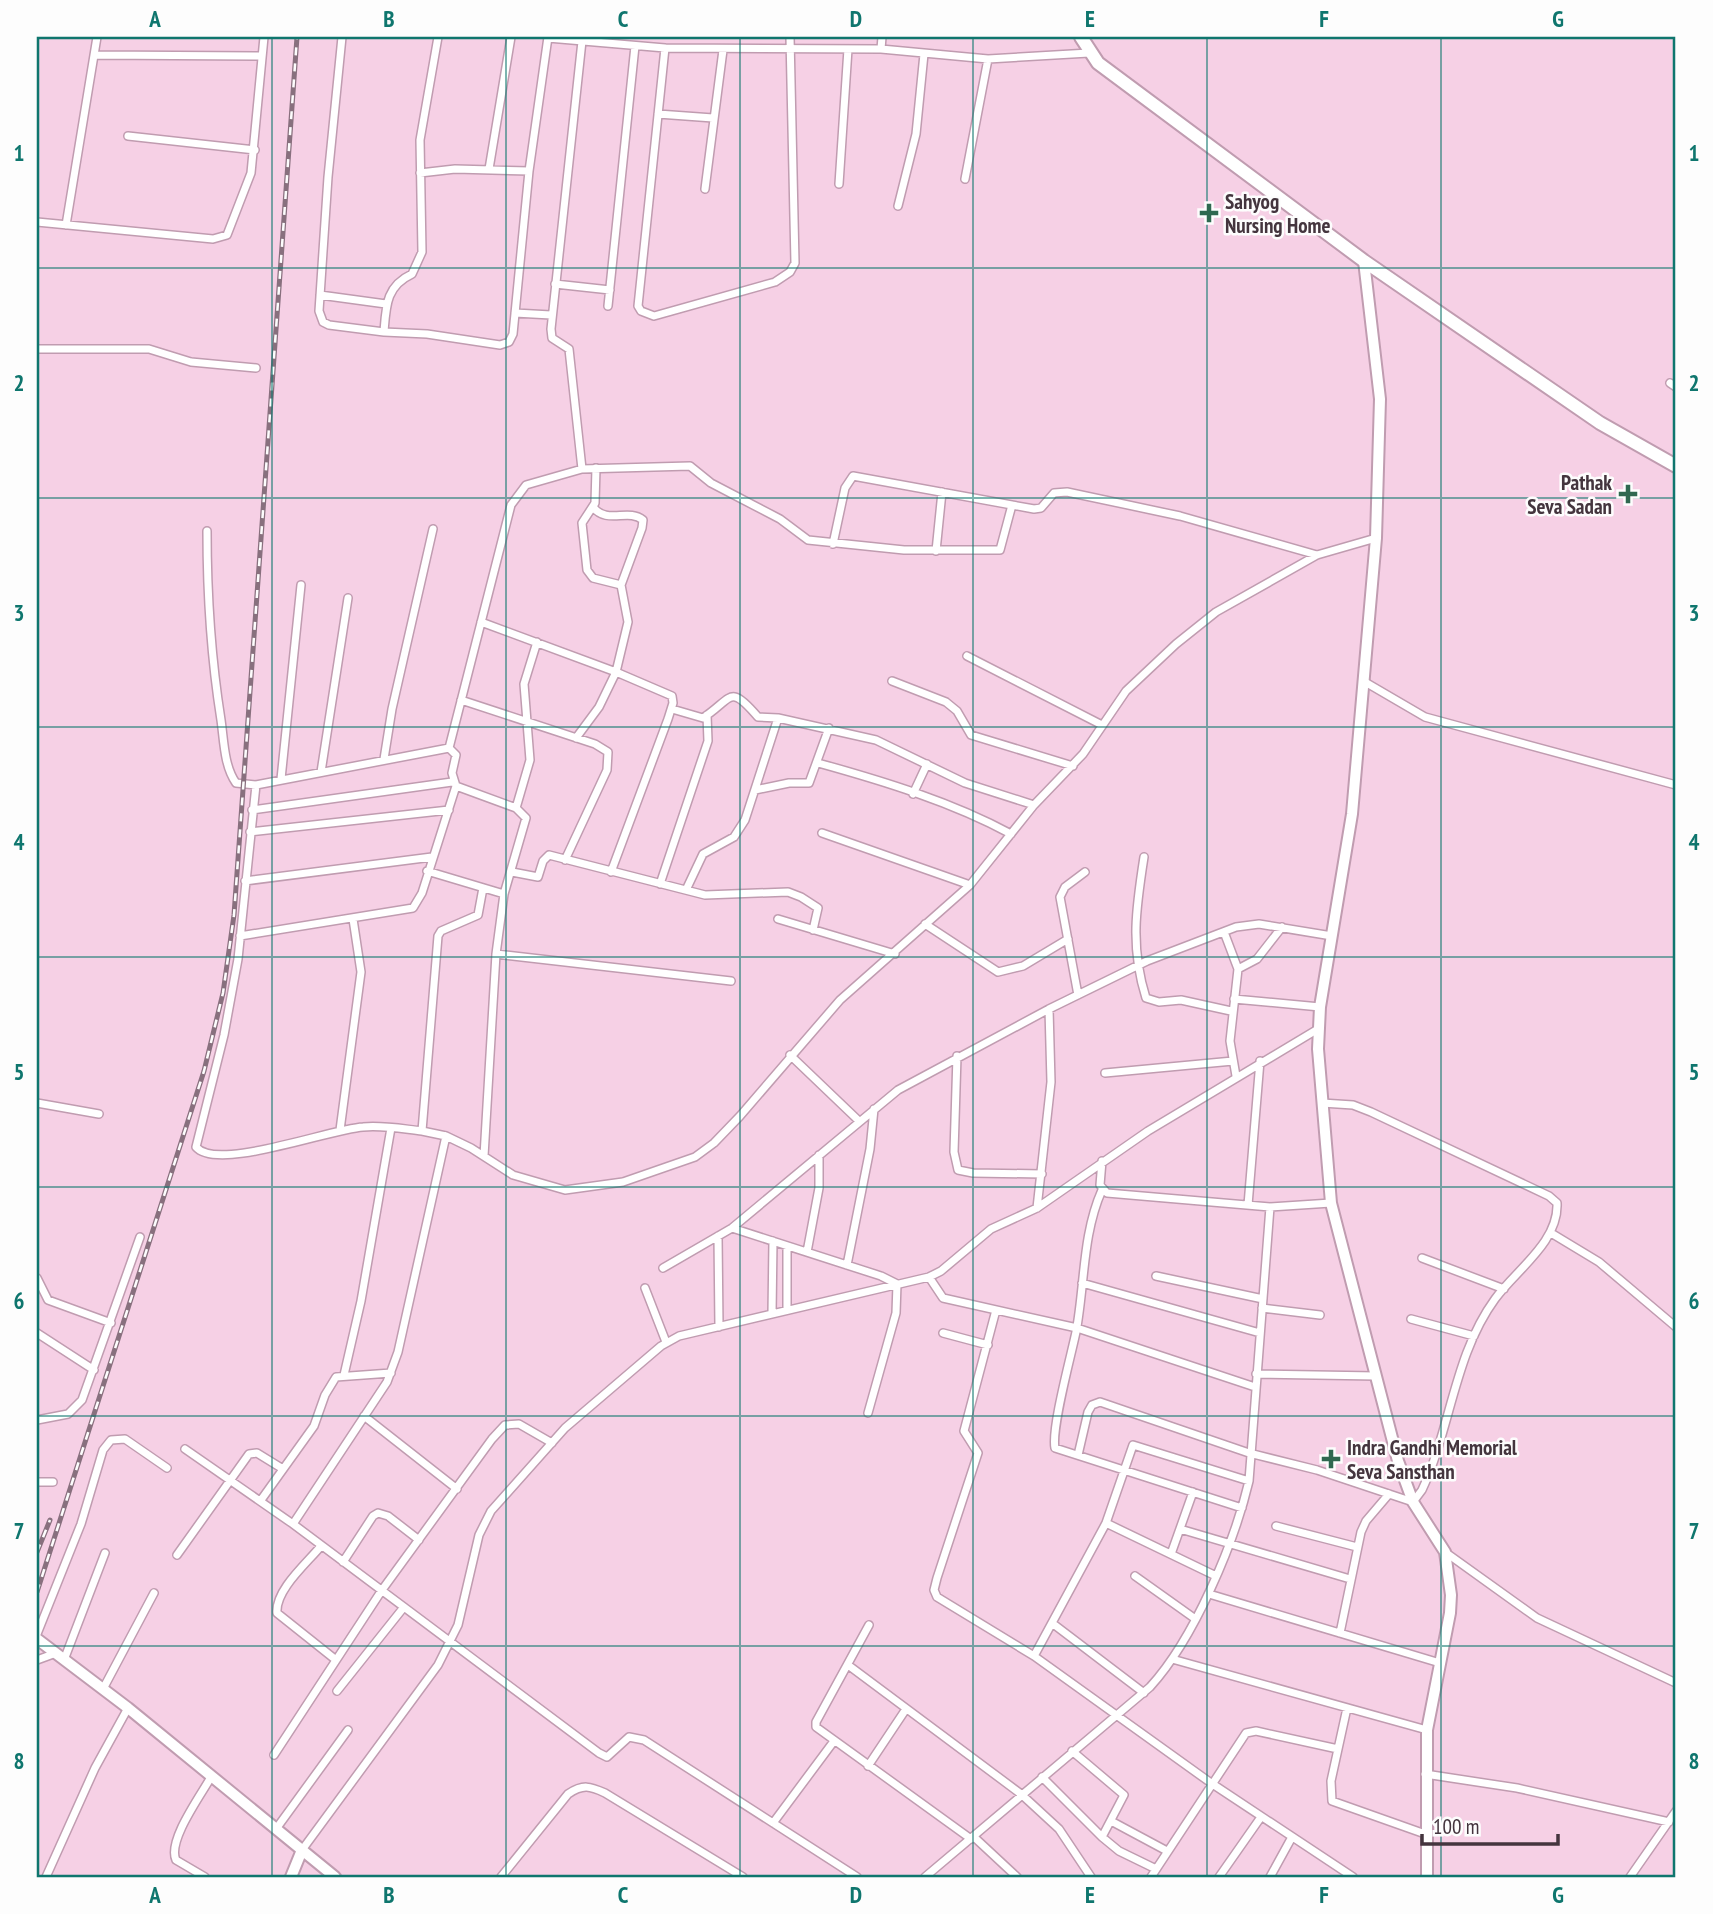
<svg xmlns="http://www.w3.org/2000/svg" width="1713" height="1914" viewBox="0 0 1713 1914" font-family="'PT Sans Narrow',sans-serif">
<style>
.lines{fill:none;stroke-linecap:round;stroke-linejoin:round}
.street-casing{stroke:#c09cb0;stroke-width:10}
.secondary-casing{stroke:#c09cb0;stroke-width:14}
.primary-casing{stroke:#c09cb0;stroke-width:16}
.street{stroke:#fff;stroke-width:7}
.secondary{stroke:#fff;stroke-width:10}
.primary{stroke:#fff;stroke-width:12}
.rail-casing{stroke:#88707e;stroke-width:5}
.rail{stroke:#fdfdfd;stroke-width:2.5;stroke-dasharray:8;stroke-linecap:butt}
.grid{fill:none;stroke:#0f766e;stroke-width:2;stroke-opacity:0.55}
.poi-dot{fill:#2f6850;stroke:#fdfdfd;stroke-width:2.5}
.labels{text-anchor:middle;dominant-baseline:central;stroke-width:5;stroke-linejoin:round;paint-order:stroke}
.poi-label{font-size:21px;font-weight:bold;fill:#44353e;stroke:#fdfdfd;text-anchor:start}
.neatline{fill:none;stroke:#0f766e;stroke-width:2.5}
.grid-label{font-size:23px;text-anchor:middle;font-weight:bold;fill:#0f766e}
</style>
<rect width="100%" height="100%" fill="#f6d0e5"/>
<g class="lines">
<g class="street-casing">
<path id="street" d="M342,37l-14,140 -9,134 4,11 6,3 55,7
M438,37l-18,103 2,112 -10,22c-26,12 -26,32 -28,58l43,2 73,11 9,-3 4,-8 16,-163 19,-134
M548,38l117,10 216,1 107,10 101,-6
M665,48l-27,258 3,5 13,5 121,-34 15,-10 5,-9 -5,-226
M881,49l1,-12
M94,55l167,1
M658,114l55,4
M128,136l127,14
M489,169l22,-132
M420,173l35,-4 74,2
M965,179l23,-120
M839,184l9,-135
M705,189l18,-139
M898,206l18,-72 8,-80
M37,222l176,17 14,-4 24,-62 13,-136
M66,225l31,-188
M555,284l55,6
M320,295l66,9
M608,306l27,-260
M515,313l36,2
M37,349h112l42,13 65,6
M1670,383l6,4
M596,468l-1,35 -13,20 5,47 6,8 28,7
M582,469l-13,-120 -17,-11 -1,-9 31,-288
M207,531c0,65 4,126 14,189 3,21 3,46 15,63l20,2 193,-37 7,7 -4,18 4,13 60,22 10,10 -22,76
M833,544l12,-56 8,-12 181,33 7,-1 13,-15 13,-1 113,24 137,39
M936,551l6,-59
M481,622l135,50 56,24 1,7 -5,16 -57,153
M967,656l135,69
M892,681l54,21 11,9 14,24 102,31
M1365,682l60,35 251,68
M461,700l134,44 13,8 -1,18 -42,90
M672,709l31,9c30,-20 26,-35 55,-1l20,1 98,22 89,43 69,22
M576,738l23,-31 17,-35 12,-50 -7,-37 21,-57 1,-8c-15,-12 -36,5 -50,-13
M449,748l62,-243 15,-20 56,-16 108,-3 21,17 69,36 28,21 96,10h96l12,-45
M384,759l8,-50 41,-180
M818,763c65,18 134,39 193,71
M321,772l27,-174
M281,779l20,-194
M256,785l-18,174 -14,76 -28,112c21,25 134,-18 167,-20 20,-2 40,2 59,4
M755,790l34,-7h20l20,-55
M913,794l14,-30
M516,808l14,-48 -6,-76 13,-42
M252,810l200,-28
M250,832l199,-22
M822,833l148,52
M1144,857c-8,51 -14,90 2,141l13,4 22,-2 50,11
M427,871l77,23 -8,60 -12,202
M512,872l26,5 5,-16 6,-6 156,40 83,-3 13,5 17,11 -5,22
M245,881l187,-24
M660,884l48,-143 -1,-26
M483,888l-5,27 -37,16 -3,5 -16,195 24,5 -48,216 -11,30 -94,142 306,229 8,4 22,-20 15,3 213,137
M686,890l17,-36 31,-17 11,-17 33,-102
M778,919l117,35
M925,924l73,48 25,-6 45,-27
M1224,932l14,37 -8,72 6,35
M240,936l173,-28 9,-15 34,-107
M496,954l235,27
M1238,969l19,-10 25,-32
M1078,995l-18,-98 5,-10 20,-15
M1234,999l86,8
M790,1055l69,66
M957,1056l-3,96 4,18 15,3 69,1
M1105,1073l128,-12
M37,1103l62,11
M340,1130l21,-158 -8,-53
M446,1136l25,12 42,27 52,15 58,-8 72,-25 19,-14 26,-27 100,-116 130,-115 64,-80 49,-51 43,-63 50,-47 40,-32 101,-57 59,-17
M1102,1161l-2,24 7,8 163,14 61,-4
M1102,1190c-20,45 -17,95 -26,142 -5,24 -25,97 -21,116l187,60
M1248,1205l12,-144
M1037,1208l14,-126 -2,-73
M732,1228l149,48 16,8 -1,29 -28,100
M1551,1233l48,29 77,65
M718,1236l1,91
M787,1246v64
M807,1252l12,-64v-33
M1422,1258l82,31
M847,1265l23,-116 4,-40
M663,1268l69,-40 166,-138 151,-81 98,-48 89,-34 23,-3 73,12
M1156,1276l107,23
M929,1277l14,21 134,30 178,59
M37,1278l11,22 63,23
M1082,1283l178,50
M645,1288l21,54
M1262,1308l58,7
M996,1310l-32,121 14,22 -41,125 -3,12 3,7 97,59 177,127 142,94
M772,1314l1,-73
M1411,1319l63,17
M37,1333l57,37
M943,1333l45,12
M1256,1374l120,2
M344,1375l17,-74 30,-173
M364,1416l93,73
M37,1420l31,-6 14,-14 58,-163
M185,1449l108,75
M1078,1455l10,-43 4,-7 8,-3 149,51 68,17 96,32 9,-12c29,-62 32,-135 73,-191 21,-29 64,-57 62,-96l-8,-7 -178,-84 -18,-7 -31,-2
M37,1482h16
M261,1500l53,-74 11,-31 11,-18 55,-4
M1106,1523l110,53
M1276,1526l81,21
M1180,1529l170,50
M321,1546c-14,17 -46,44 -44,67l59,47
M1445,1552l92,66 139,65
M1171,1554l22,-62
M177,1555l72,-101 8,-1 26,16
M343,1562l30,-46 5,-3 10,3 31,24
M1135,1576l59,42
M1209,1594l231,69
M1052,1623l92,70
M869,1625l-53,97v5l155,112
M1340,1633l21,-101 5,-11 23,-27
M37,1634l44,-110 22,-74 8,-10 14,-1 42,29
M1034,1656l72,-133 27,-78 116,36
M1172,1659l255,71
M37,1660l19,-7
M64,1660l41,-107
M848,1665l173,129 38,35 32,48
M103,1689l51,-96
M337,1691l67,-84
M1347,1708l-16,73 1,20 96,34
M1072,1751l52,44 -22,42
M274,1755l108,-165 110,-151 13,-14 14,-1 33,19
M868,1766l38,-57
M1425,1774l92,14 152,34
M1042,1777l60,60 17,14 37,18
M1111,1821l56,30
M773,1823l61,-82
M276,1829l72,-99
M974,1837l43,40
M302,1850l136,-185 20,-40 21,-90 12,-24 74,-83 96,-82 18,-10 250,-59 12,-6 50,-42 46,-21 111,-77 170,-102
M46,1877l49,-109 33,-60
M205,1877l-29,-17c-9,-19 25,-65 35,-83
M501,1877l67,-83c15,-10 22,-8 37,-1l138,84
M925,1877l225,-190c44,-48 84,-143 99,-206l21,-274
M1151,1877l95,-144 10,-2 82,18
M1219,1877l42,-60
M1270,1877l22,-40
M1630,1877l46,-66"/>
</g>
<g class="secondary-casing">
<path id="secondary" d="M1364,261l16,138 -4,139 -24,276 -32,193 -2,42 13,154 67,258 15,41 32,50 6,43 -1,18 -23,117v147
M37,1639l91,69 207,169
M291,1877l11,-27"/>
</g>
<g class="primary-casing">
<path id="primary" d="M1081,37l17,26 266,198 236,162 76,43"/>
</g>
<use href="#street" class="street"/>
<use href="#secondary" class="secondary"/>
<use href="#primary" class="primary"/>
<g class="rail-casing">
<path id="rail" d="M37,1552l13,-32
M37,1592l167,-521 19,-78 11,-78 63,-878"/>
</g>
<use href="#rail" class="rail"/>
</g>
<path class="grid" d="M272,37v1840M506,37v1840M740,37v1840M973,37v1840M1207,37v1840M1441,37v1840M37,268h1639M37,498h1639M37,727h1639M37,957h1639M37,1187h1639M37,1416h1639M37,1646h1639"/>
<g class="poi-dot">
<path d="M1205.5 202.5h7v7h7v7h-7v7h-7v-7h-7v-7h7z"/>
<path d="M1624.5 483.5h7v7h7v7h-7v7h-7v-7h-7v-7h7z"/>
<path d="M1327.5 1448.5h7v7h7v7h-7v7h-7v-7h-7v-7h7z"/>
</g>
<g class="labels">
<g class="poi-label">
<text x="1225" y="201">Sahyog<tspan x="1225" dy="24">Nursing Home</tspan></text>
<text x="1612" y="482" text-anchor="end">Pathak<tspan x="1612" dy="24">Seva Sadan</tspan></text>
<text x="1347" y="1447">Indra Gandhi Memorial<tspan x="1347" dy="24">Seva Sansthan</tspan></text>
</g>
</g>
<rect width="1713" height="1914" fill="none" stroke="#fdfdfd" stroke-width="77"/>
<path d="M1422 1834v10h136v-10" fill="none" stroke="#44353e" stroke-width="3.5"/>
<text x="1433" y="1834" font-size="21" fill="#44353e" stroke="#fdfdfd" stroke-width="5" paint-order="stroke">100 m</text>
<rect x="38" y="38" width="1636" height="1838" class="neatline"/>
<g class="grid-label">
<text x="155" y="27">A</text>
<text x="389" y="27">B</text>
<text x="623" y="27">C</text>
<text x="856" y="27">D</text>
<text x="1090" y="27">E</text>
<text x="1324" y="27">F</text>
<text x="1558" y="27">G</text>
<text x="19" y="161">1</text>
<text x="1694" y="161">1</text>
<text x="19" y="391">2</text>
<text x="1694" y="391">2</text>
<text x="19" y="621">3</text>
<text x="1694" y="621">3</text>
<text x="19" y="850">4</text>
<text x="1694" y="850">4</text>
<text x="19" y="1080">5</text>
<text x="1694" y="1080">5</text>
<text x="19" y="1309">6</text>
<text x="1694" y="1309">6</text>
<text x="19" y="1539">7</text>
<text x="1694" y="1539">7</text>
<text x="19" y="1769">8</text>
<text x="1694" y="1769">8</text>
<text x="155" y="1903">A</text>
<text x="389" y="1903">B</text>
<text x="623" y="1903">C</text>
<text x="856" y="1903">D</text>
<text x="1090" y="1903">E</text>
<text x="1324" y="1903">F</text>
<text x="1558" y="1903">G</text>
</g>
</svg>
